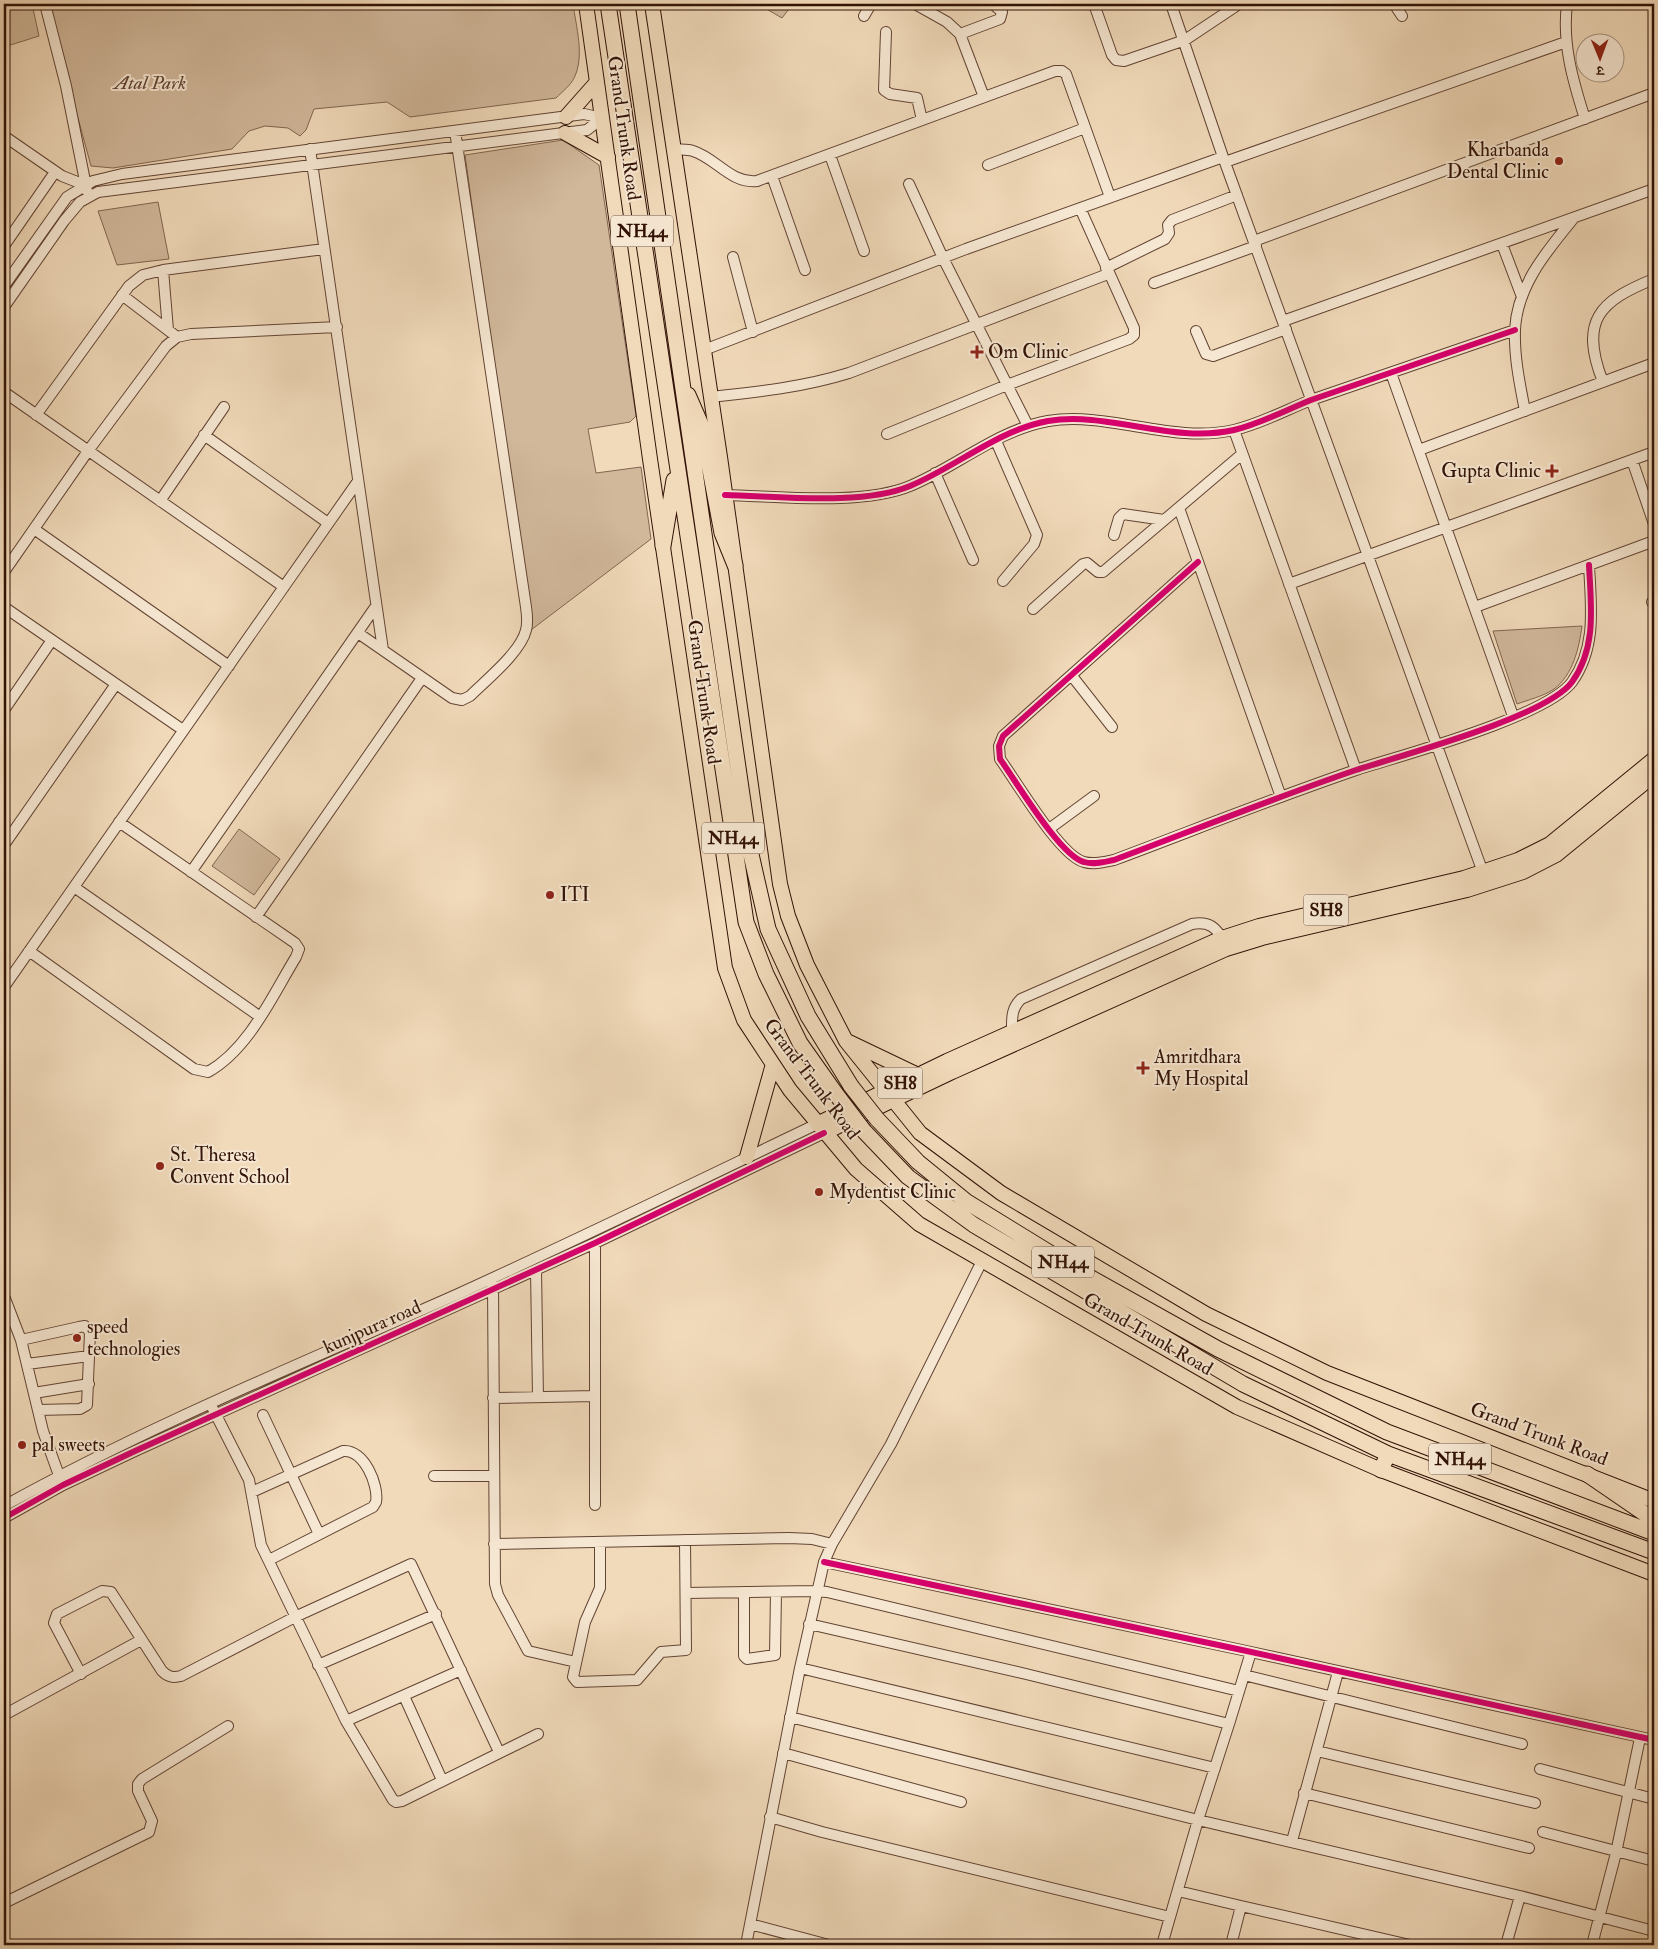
<svg xmlns="http://www.w3.org/2000/svg" width="1658" height="1949" viewBox="0 0 1658 1949" font-family="'IM FELL Double Pica','Noto Serif Devanagari',serif">
<style>
.green{fill:#d1b89b;stroke:#826550}
.lines{fill:none;stroke-linecap:round;stroke-linejoin:round}
.minor-casing{stroke:#624433;stroke-width:12}
.major-casing{stroke:#321206;stroke-width:16}
.highway-casing{stroke:#321206;stroke-width:17}
.minor{stroke:#f6e7d2;stroke-width:10}
.major{stroke:#f1daba;stroke-width:14}
.highway{stroke:#f1daba;stroke-width:15}
.highway-bridge-casing{stroke:#321206;stroke-width:17;stroke-linecap:butt}
.highway-bridge{stroke:#f1daba;stroke-width:15}
.cycleway-casing{stroke:#f6e7d2;stroke-width:9}
.cycleway{stroke:#d6006c;stroke-width:6}
.poi-dot{fill:#8f2418;stroke:#f6e7d2;stroke-width:2}
.labels{text-anchor:middle;dominant-baseline:central;stroke-width:4;stroke-linejoin:round;paint-order:stroke}
.shield{fill:#f6e7d2;stroke:#6d5243;stroke-width:1}
.shield-label{font-size:18px;font-weight:bold;fill:#321206}
.park-label{font-size:19px;font-style:italic;fill:#624433;stroke:#f6e7d2}
.street-label{font-size:19px;fill:#321206;stroke:#f6e7d2}
.poi-label{font-size:19px;fill:#321206;stroke:#f6e7d2;text-anchor:start}
</style>
<rect width="100%" height="100%" fill="#f1daba"/>
<filter id="stains"><feTurbulence type="fractalNoise" baseFrequency=".004" numOctaves="4"/><feColorMatrix values="0 0 0 0 .2 0 0 0 0 .09 0 0 0 0 .02 0 0 0 .5 -.17"/></filter>
<radialGradient id="worn" r=".72"><stop offset=".6" stop-color="#630" stop-opacity="0"/><stop offset="1" stop-color="#630" stop-opacity=".3"/></radialGradient>
<path class="green" d="M20,4h12l7,32 -35,11v-38z
M47,4h526c3,22 12,53 1,74 -3,7 -12,14 -18,20l-146,19 -23,-15 -73,7 -8,21 -6,6 -12,-8 -23,-2 -16,5 -17,18 -119,19 -22,-2z
M758,4h34v1l-10,13z
M563,140l36,25 37,251 -6,6 -42,7 8,44 45,-6 10,72 -120,91 -66,-475z
M158,202l11,57 -52,6 -19,-54z
M1582,626c-3,22 -9,49 -28,63 -10,7 -26,11 -37,15l-24,-73z
M239,829l41,30 -26,36 -42,-29z"/>
<g class="lines">
<g class="minor-casing">
<path id="minor" d="M45,4l21,82 21,105
M915,4l32,18 13,12 24,63
M1094,4l18,51 4,5 8,1 61,-21 54,-36
M1171,4l52,153 262,721
M1394,4l8,12
M1567,4c-5,40 6,77 18,115
M864,16l7,-12
M886,32l-2,58 6,4 27,4 5,22
M960,34l40,-15 2,-7 -9,-8
M4,136l58,40 23,9
M310,149l73,501
M673,149c7,1 14,0 20,2 23,7 38,33 64,30l298,-110h7l4,3 44,123
M830,155l34,96
M1225,162l341,-120
M988,165l97,-37
M772,176l33,94
M909,184l34,74 85,168
M1254,241l400,-148
M1502,244l20,53
M4,246l51,-74
M733,257l20,75
M1106,268l59,-29 4,-6 -1,-8 4,-5 65,-25
M163,270l5,60
M1154,283l102,-37
M4,286l63,-89 26,-16 29,-7 462,-60 18,4
M122,295l55,42
M4,307l60,-86 16,-19 18,-10 489,-62 15,-12
M1283,321l371,-132
M1196,331l10,23 7,2 73,-27
M704,350l262,-101 257,-92
M1391,373l122,343
M1603,382c-24,-61 -4,-81 51,-103
M4,392l280,195
M711,397c47,-5 93,-10 138,-24l259,-99
M1525,411c-5,-26 -11,-54 -10,-81 2,-44 31,-78 58,-111
M36,415l93,-129 14,-11 20,-5 161,-21
M1234,430l122,340
M887,434l120,-49 122,-46 5,-4v-7l-54,-120
M204,435l124,88
M996,441l41,94 -3,9 -31,37
M1419,450l235,-87
M1632,460l22,64
M935,473l38,87
M725,495c53,1 137,11 185,-9 46,-19 88,-56 138,-65 60,-10 124,23 186,9 26,-6 52,-20 77,-30 68,-24 136,-46 204,-70
M160,501l64,-94
M1179,508l102,289
M34,529l195,137
M1114,535l5,-17 4,-4 41,6
M1198,562l-195,174 -4,10 1,13c16,22 60,97 84,103 10,3 20,0 30,-2 80,-30 160,-62 242,-90 46,-15 190,-53 216,-88 25,-35 19,-76 17,-117
M4,572l84,-121 78,-105 11,-9 14,-3 146,-7
M1289,584l365,-132
M1652,602l2,2
M4,607l179,123
M1475,607l179,-66
M1033,609l50,-45 4,-1 11,9h5l139,-118
M358,633l94,65 10,2 8,-4c16,-16 51,-44 56,-66 2,-7 1,-16 0,-23l-71,-476
M1072,676l40,51
M4,710l48,-70
M1049,829l45,-33
M4,845l112,-161
M191,872l185,-266
M74,887l185,129
M256,917l166,-239
M29,951l165,118 14,3c41,-23 64,-76 88,-115l3,-8 -4,-6 -176,-121
M4,987l354,-506
M1012,1031c0,-13 -1,-22 9,-32l171,-75c17,-3 25,3 32,19
M595,1243v262
M536,1270l2,127
M493,1284l2,300 3,11 30,56 48,11
M4,1296l17,44 22,91 18,50
M21,1340l58,-13 6,-1 5,6 -3,73 -7,4 -42,1
M27,1364l62,-8
M34,1393l55,-9
M493,1398l102,-2
M213,1409l36,71 12,65 85,176 47,79 3,2 6,-1 136,-67
M263,1415l56,119
M434,1476h59
M252,1492l91,-41c21,-2 36,34 33,51l-3,5 -104,53
M4,1506c146,-81 301,-144 454,-212 121,-55 240,-113 359,-170
M4,1518l59,-33 72,-34 460,-208 229,-110
M600,1542v46l-15,34 -12,55 4,5 60,-2 24,-28 25,-2 -1,-110
M494,1544l295,-6 23,1 20,5
M824,1562l418,88 412,90
M744,1592v64l3,3 28,-4 1,-63
M686,1593l130,-2 11,1 412,99
M809,1624l217,50 203,50 -31,96 -28,97
M318,1665l118,-51
M800,1668l415,100
M81,1674l-27,-51 3,-9 45,-23 9,1 51,79c6,6 11,7 19,5l116,-60 114,-52 88,188
M1244,1675l278,69
M404,1696l38,84
M4,1715l137,-75
M790,1717l408,103 322,76 -14,49
M346,1721l115,-51
M1229,1724l22,-72
M1317,1751l218,52
M783,1753l178,49
M1540,1769l114,30
M1304,1793l225,55
M770,1817l52,15 348,85 -8,28
M1543,1832l111,29
M1292,1841l46,-169
M1178,1891l63,15 -10,39
M1520,1896l134,35
M4,1903l145,-71 3,-11 -14,-30v-7l4,-5 86,-53
M1241,1906l169,39
M750,1924l79,21
M746,1945l54,-277 24,-106 8,-18 59,-100 91,-183
M1592,1945l24,-92 24,-115"/>
</g>
<g class="major-casing">
<path id="major" d="M586,4l64,455 75,509 19,52 46,70 66,79 63,55 318,183 144,63 273,104
M652,4l68,453 60,427 8,32 19,49 39,76 74,92 81,60 205,121 121,59 327,128
M566,117l31,-35
M565,133l43,24
M849,1042l69,33
M817,1124l130,-63 275,-123 37,-12 205,-48 54,-18 32,-16 104,-85
M824,1133l128,-61 274,-123 36,-11 205,-48 56,-18 33,-17 98,-80
M747,1157l26,-93"/>
</g>
<g class="highway-casing">
<path id="highway" d="M608,4l138,918 20,52 34,69 36,51
M627,4l123,846 18,79 40,87 43,70
M688,395l14,32 20,106 13,32
M663,546l11,-66
M877,1119l41,43 49,40 117,72 134,75 169,83 267,101
M864,1131l44,46 66,48 269,159 145,70 266,98
M1381,1470l7,-16
M1587,1474l67,46"/>
</g>
<use href="#minor" class="minor"/>
<use href="#major" class="major"/>
<use href="#highway" class="highway"/>
<g class="highway-bridge-casing">
<path id="highway-bridge" d="M851,1086l26,33
M836,1094l28,37"/>
</g>
<use href="#highway-bridge" class="highway-bridge"/>
<g class="cycleway-casing">
<path id="cycleway" d="M725,495c53,1 137,11 185,-9 46,-19 88,-56 138,-65 60,-10 124,23 186,9 26,-6 52,-20 77,-30 68,-24 136,-46 204,-70
M1198,562l-195,174 -4,10 1,13c16,22 60,97 84,103 10,3 20,0 30,-2 80,-30 160,-62 242,-90 46,-15 190,-53 216,-88 25,-35 19,-76 17,-117
M4,1518l59,-33 72,-34 460,-208 229,-110
M824,1562l418,88 412,90"/>
</g>
<use href="#cycleway" class="cycleway"/>
</g>
<g class="poi-dot">
<circle cx="1559" cy="161" r="5"/>
<path d="M974.5 344.5h5v5h5v5h-5v5h-5v-5h-5v-5h5z"/>
<path d="M1549.5 463.5h5v5h5v5h-5v5h-5v-5h-5v-5h5z"/>
<circle cx="550" cy="895" r="5"/>
<path d="M1140.5 1060.5h5v5h5v5h-5v5h-5v-5h-5v-5h5z"/>
<circle cx="160" cy="1166" r="5"/>
<circle cx="819" cy="1192" r="5"/>
<circle cx="77" cy="1338" r="5"/>
<circle cx="22" cy="1445" r="5"/>
</g>
<g class="labels">
<g class="shield">
<rect x="611" y="215.5" width="62" height="31" rx="4"/>
<rect x="702" y="822.5" width="62" height="31" rx="4"/>
<rect x="1303.5" y="894.5" width="45" height="31" rx="4"/>
<rect x="877.5" y="1067.5" width="45" height="31" rx="4"/>
<rect x="1032" y="1246.5" width="62" height="31" rx="4"/>
<rect x="1429" y="1443.5" width="62" height="31" rx="4"/>
</g>
<g class="shield-label">
<text x="642" y="231">NH44</text>
<text x="733" y="838">NH44</text>
<text x="1326" y="910">SH8</text>
<text x="900" y="1083">SH8</text>
<text x="1063" y="1262">NH44</text>
<text x="1460" y="1459">NH44</text>
</g>
<g class="park-label">
<text x="150" y="83">Atal Park</text>
</g>
<g class="street-label">
<text transform="translate(624 128) rotate(82)">Grand Trunk Road</text>
<text transform="translate(704 692) rotate(82)">Grand Trunk Road</text>
<text transform="translate(812 1079) rotate(53)">Grand Trunk Road</text>
<text transform="translate(372 1327) rotate(-24)">kunjpura road</text>
<text transform="translate(1148 1334) rotate(30)">Grand Trunk Road</text>
<text transform="translate(1539 1434) rotate(21)">Grand Trunk Road</text>
</g>
<g class="poi-label">
<text x="1549" y="150" text-anchor="end">Kharbanda<tspan x="1549" dy="22">Dental Clinic</tspan></text>
<text x="988" y="352">Om Clinic</text>
<text x="1541" y="471" text-anchor="end">Gupta Clinic</text>
<text x="560" y="895">ITI</text>
<text x="1154" y="1057">Amritdhara<tspan x="1154" dy="22">My Hospital</tspan></text>
<text x="170" y="1155">St. Theresa<tspan x="170" dy="22">Convent School</tspan></text>
<text x="829" y="1192">Mydentist Clinic</text>
<text x="87" y="1327">speed<tspan x="87" dy="22">technologies</tspan></text>
<text x="32" y="1445">pal sweets</text>
</g>
</g>
<rect width="1658" height="1949" fill="none" stroke="#f1daba" stroke-width="20"/>
<rect x="5" y="5" width="1648" height="1939" fill="none" stroke="#321206" stroke-width="2.5"/>
<rect x="10" y="10" width="1638" height="1929" fill="none" stroke="#321206"/>
<g transform="translate(1600 58) rotate(179)"><circle r="24" fill="#f6e7d2" stroke="#a89280"/>
<path d="M0-4L9 19L0 12L-9 19Z" fill="#8f2418"/>
<text y="-8" font-size="14" font-weight="bold" text-anchor="middle" fill="#321206">उ</text>
</g>
<rect width="100%" height="100%" filter="url(#stains)"/>
<rect width="100%" height="100%" fill="url(#worn)"/>
</svg>
